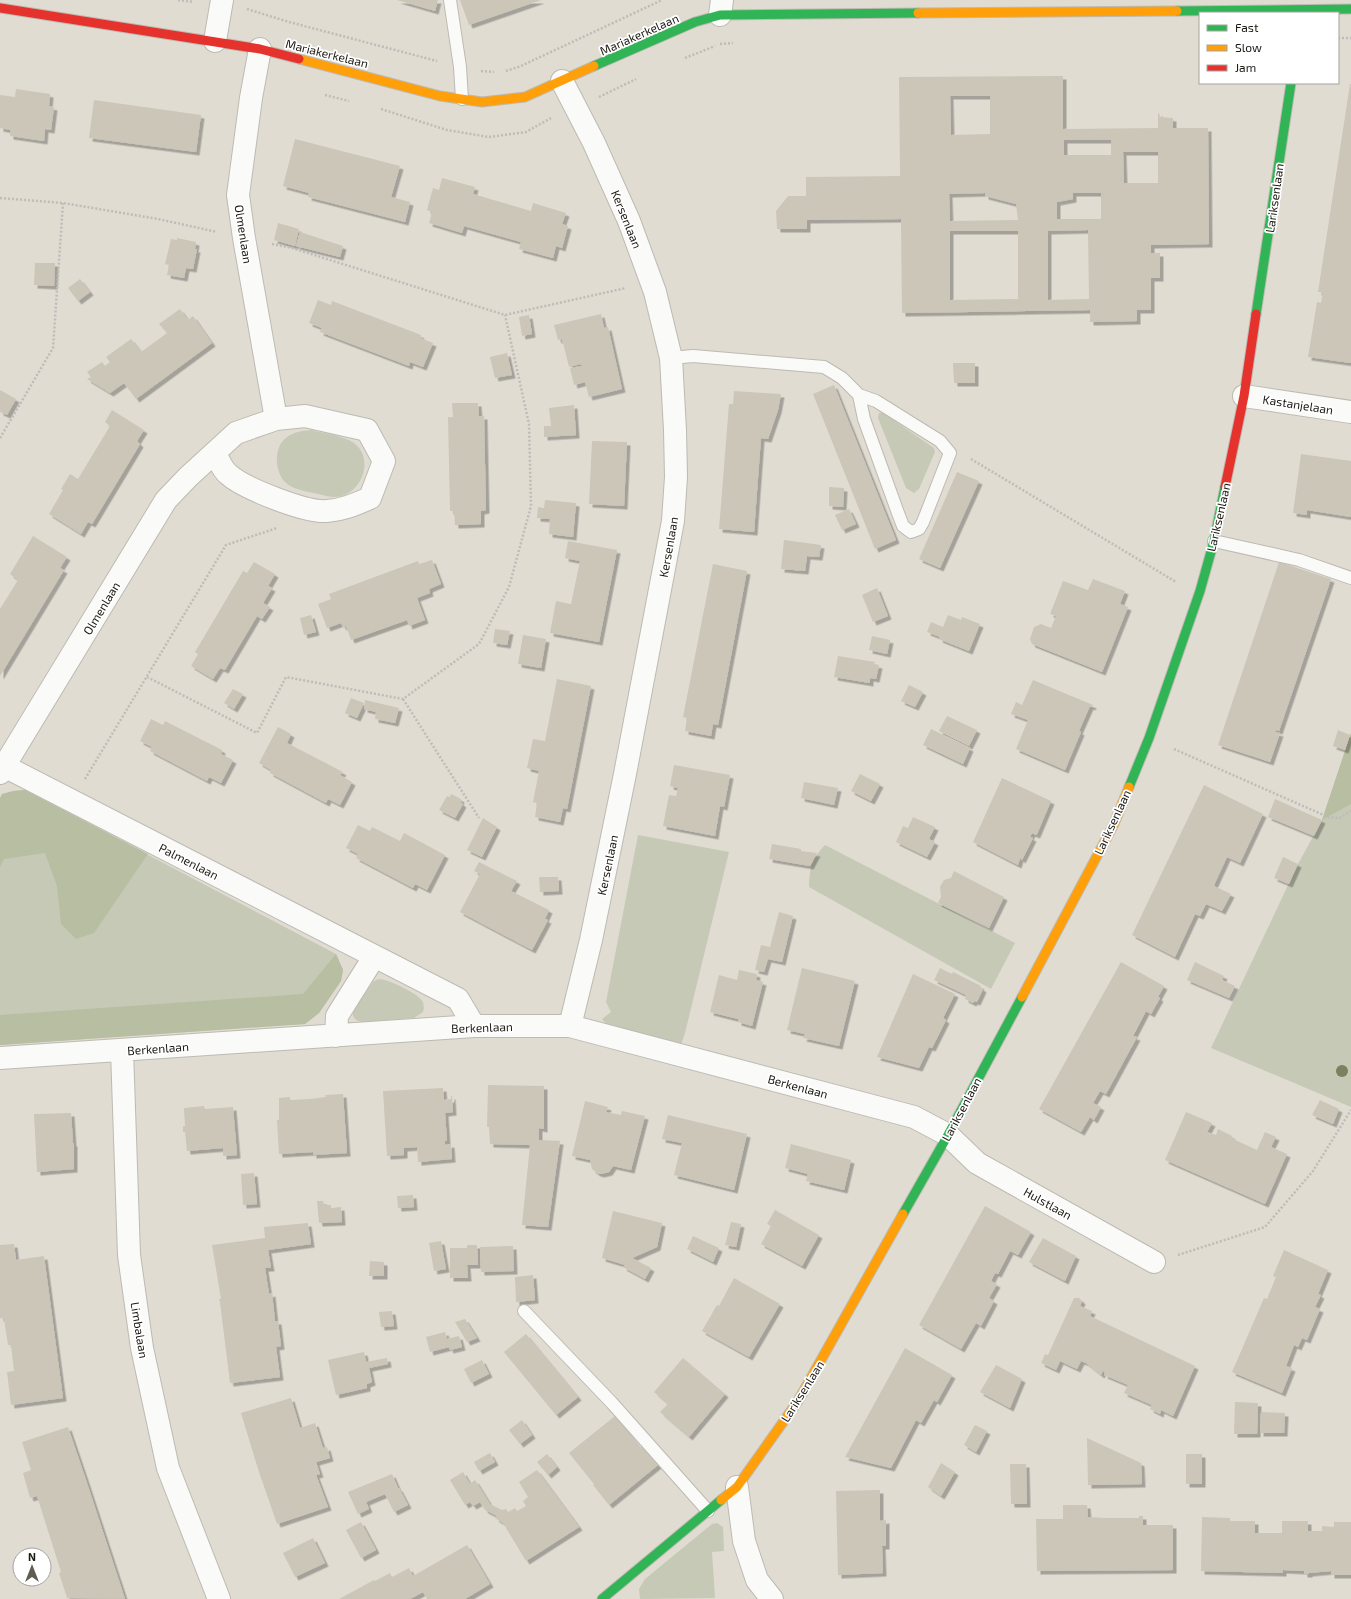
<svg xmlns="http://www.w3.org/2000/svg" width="1351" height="1599" viewBox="0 0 1351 1599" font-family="'Exo 2',sans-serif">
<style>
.green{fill:#c6c9b5}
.forest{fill:#b8bea1}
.building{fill:#cbc6b8;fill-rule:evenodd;filter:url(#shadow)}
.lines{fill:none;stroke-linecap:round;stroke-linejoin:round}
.lane-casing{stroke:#bdbab2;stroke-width:14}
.street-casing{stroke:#bdbab2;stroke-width:24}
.fast-casing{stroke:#bdbab2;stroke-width:11}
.slow-casing{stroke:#bdbab2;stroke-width:11}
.jam-casing{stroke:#bdbab2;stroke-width:11}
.path{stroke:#bdbcb8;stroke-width:2.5;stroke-dasharray:2 2;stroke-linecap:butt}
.lane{stroke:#fafaf8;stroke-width:12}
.street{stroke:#fafaf8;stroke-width:22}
.fast{stroke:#30b455;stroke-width:9}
.slow{stroke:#ff9f0a;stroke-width:9}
.jam{stroke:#e5322d;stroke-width:9}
.tree{fill:#7b805e}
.labels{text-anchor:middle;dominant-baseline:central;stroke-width:3.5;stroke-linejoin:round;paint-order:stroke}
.street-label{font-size:12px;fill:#1c1912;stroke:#fff}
</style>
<defs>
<filter id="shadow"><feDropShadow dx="3.5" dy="3.5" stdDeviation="0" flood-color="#0004"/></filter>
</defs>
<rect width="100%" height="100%" fill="#e0dcd2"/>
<path class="green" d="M879,413h4l51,35 1,4 -16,37 -5,4 -8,-5 -28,-70z
M311,430c14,4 31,5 43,13 19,14 10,45 -10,52 -9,4 -17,1 -26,-1 -12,-3 -26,-4 -34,-13 -10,-12 -10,-35 3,-44 7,-5 15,-6 24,-7z
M1351,733v374l-140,-59 87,-184 24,-44z
M25,790l311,164 7,16 -2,11 -22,32 -14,11 -305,21v-247l13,-7z
M638,835l91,17 -44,181 -4,12 -72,-18 -7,-8 9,-7 -5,-10z
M825,845l190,98 -24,46 -182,-102c1,-21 2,-27 16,-42z
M378,979c10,0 40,14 45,23 1,4 1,7 0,10l-9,6 -52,4 -6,-2 -3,-4v-5l20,-29z
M717,1523l6,4 1,24 -12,1 3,46 -75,1 -1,-10 6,-10 67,-55z"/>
<path class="forest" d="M1351,733v71l-29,16z
M25,790l123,64 -54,79 -18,6 -15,-15 -4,-38 -12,-33 -41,6 -4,8v-69l2,-4 11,-3z
M336,954l7,16 -2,11 -22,32 -14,11 -305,21v-30l303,-21z"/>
<path class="building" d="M397,0h41l-3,11z
M460,0h81l-72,25z
M1063,76v53l95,-1v-15h1l1,4 13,1v10h35l1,116 -58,1v8h9v25h-9v32h-14v11l-47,1v-12l-188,3 -1,-94 -94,1v9h-30l-1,-18 12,-15h18v-19l94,-1 -1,-99zM950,96h40v38l-39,1zM1064,140h47v15h-47zM1123,152h35v31h-34zM985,193v3l31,8 2,16 -68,1 -1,-27zM1073,193h28v26h-44v-17l16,-3zM1088,230l1,69 -41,1v-69zM950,231h68v68l-68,1z
M1350,84h1v279l-43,-6 9,-55 4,1 2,-11h-5z
M16,89l34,5 -1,12 5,1 -3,23 -6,-1 -1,12 -34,-5v-6l-10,-2v-33l15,2z
M94,100l107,15 -5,37 -107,-14z
M295,139l105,27 -9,31 19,5 -5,20 -97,-25 1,-4 -26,-7z
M442,178l33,9 -2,7 58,17 2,-8 33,10 -4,11 6,2 -6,22 -6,-2 -3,12 -34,-9 2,-7 -57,-16 -2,7 -33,-10 3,-11 -5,-2 6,-22 6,2z
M278,223l21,6 -4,17 -21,-6z
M300,232l43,14 -3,11 -44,-11z
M177,238l19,4 -1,7h2l-4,20 -7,-1 -2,10 -17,-3 2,-10 -4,-1 6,-25 6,1z
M35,263h20l-1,23 -20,-1z
M80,279l10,13 -12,9 -10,-13z
M318,300l13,5 1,-4 89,34 -1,3 13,5 -10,24 -13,-5 -1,4 -89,-34 2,-4 -13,-5z
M180,309l8,11 5,-4 19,27 -76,56 -12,-16 -14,10 -23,-14 4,-2 -4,-5 15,-10 3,4 5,-4 -4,-5 25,-18 10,13 26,-19 -8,-9z
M601,314l3,14 4,-1 14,62 -33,8 -4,-15 -11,3 -4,-17 12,-2 -1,-2 -12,3 -7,-28 -4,1 -4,-15z
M529,315l3,19 -10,2 -3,-19z
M507,353l5,22 -17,3 -5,-21z
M953,363h22v20h-21z
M834,385l62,155 -21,9 -62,-155z
M0,390l16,9 -9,16 -7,-3z
M734,391l47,3 -3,16 -10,29 -7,-1 -7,94 -35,-3 10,-125h4z
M452,403h26l1,13h5l2,94 -5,1v13l-26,1 -1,-14h-4l-2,-94h5z
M574,405l2,30 -32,2v-11h7l-2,-18z
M112,410l32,20 -7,11 3,3 -48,80 -4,-2 -7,12 -32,-20 14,-24 -2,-1 9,-15 8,5 32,-53 -5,-4z
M592,441l35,1 -3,64 -35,-2z
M1301,454l50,7v56l-44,-7v5l-14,-2z
M957,472l22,9 -39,87 -21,-9z
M829,487l15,1 -1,19 -14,-1z
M545,500l31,3 -3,34 -24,-3 1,-15 -13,-1 1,-11 6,1z
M849,509l7,15 -14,6 -7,-15z
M33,536l34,21 -7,11 4,2 -64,106v-67l18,-29 -8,-6z
M784,540l37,5 -2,12 -12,-1 -2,15 -24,-2z
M568,541l49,9 -18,92 -49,-9 6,-32 15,3 9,-43 -15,-3z
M432,560l9,24 -12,5 1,4 -13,5 8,22 -16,6 -2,-6 -56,20 -5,-14 -3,1 -2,-4 -14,5 -9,-24 13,-5 -2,-5 89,-33 1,3z
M254,562l21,12 -7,12 4,2 -9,15 7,4 -8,12 -5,-3 -32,54 -5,-2 -7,11 -22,-13 7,-12 -3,-2 48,-81 4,2z
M1279,562l52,17 -52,152 -3,-1 -1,2 5,1 -10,29 -52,-17z
M713,564l34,7 -29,154 -5,-1 -2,12 -26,-5 2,-13 -4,-1z
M1093,579l32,12 -5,13 8,3 -26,65 -70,-28 -2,-5 4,-12 7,-3 10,4 5,-12 -6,-2 13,-33 25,9z
M877,588l11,28 -15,6 -11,-27z
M311,615l5,17 -12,3 -4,-17z
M948,615l13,5 1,-3 18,7 -11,27 -30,-12 1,-2 -13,-5 4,-10 12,5z
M495,629l15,2 -3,14 -14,-2z
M523,635l23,4 -5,29 -23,-4z
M872,636l18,4 -3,14 -18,-4z
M838,656l37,6 -1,2 5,1 -3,14 -6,-1v5l-36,-6z
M557,679l34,7 -24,123 -4,-1 -3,14 -25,-5 2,-14 -4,-1 6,-31 -12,-3 6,-29 12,2z
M1033,680l60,25 -1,2 -2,-1 -11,25 2,1 -16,38 -49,-21 12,-29 -17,-6 5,-12 6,3z
M909,685l14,7 -8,15 -14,-6z
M233,689l10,5 -9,15 -10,-6z
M351,698l13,5 -7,15 -12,-5z
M365,700l34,8 -4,15 -20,-4 1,-7 -12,-3z
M947,716l30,14 -8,16 -30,-15z
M151,719l12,6 2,-4 57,29 -1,4 12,6 -12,23 -12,-6 -2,4 -57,-30 2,-4 -12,-6z
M278,727l13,7 -4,9 56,29 -3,3 12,7 -12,23 -12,-6 -2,4 -56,-30 1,-3 -12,-7z
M931,729l39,19 -7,16 -40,-19z
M1338,730l12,5 -5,15 -12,-4z
M674,765l56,10 -6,32 -4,-1 -5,30 -52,-10 6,-31 7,1 2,-8 -8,-2z
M860,774l20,10 -9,17 -20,-10z
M1002,778l49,23 -14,33 -1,1 -4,-2 -2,4 3,1 -11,22 -2,-2 -2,7 -45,-23z
M804,782l34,6 -4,17 -33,-7z
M1204,785l59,29 -23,49 -13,-6 -12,26 -1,3 17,8 -9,17 -16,-7 -6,12 -5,-2 -20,43 -43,-22z
M451,794l10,5 -1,3 3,2 -8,14 -16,-8 8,-14 3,1z
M1275,799l47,21 -8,16 -46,-19z
M913,817l22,10 -6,12 6,3 -8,15 -31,-15 7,-16 5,2z
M483,818l14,9 -15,30 -15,-7z
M358,825l12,6 2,-4 28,14 4,-8 41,22 -18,35 -12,-6 -2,4 -57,-30 2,-4 -12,-6z
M772,844l29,5v2l16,2 -7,13 -41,-7z
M1283,857l15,7 -9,20 -15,-6z
M479,862l38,19 -6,10 38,19 -4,9 3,1 -16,30 -72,-38 20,-38 -6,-3z
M954,871l50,26 -15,31 -51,-25 3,-6 -1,-10 4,-7 7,-2z
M539,877h19l1,14 -19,1z
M779,912l14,4 -11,46 -14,-3 -4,13 -9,-2 6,-25 9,2z
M1121,962l43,24 -6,11 2,1 -9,16 -5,-3 -13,25 4,1 -31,57 -6,-3 -7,12 8,4 -7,13 -4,-3 -9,15 -42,-23z
M1195,962l29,14 -2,4 13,6 -6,12 -42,-18z
M802,968l53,13 -16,65 -36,-8 2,-4 -18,-4z
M940,968l12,6 1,-2 28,14 -1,1 3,2 -6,13 -3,-1 -1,2 -8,-4 1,-4 -32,-15z
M739,970l18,4 -1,6 7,2 -11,44 -14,-4v-3l-28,-7 9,-37 18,5z
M913,974l42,20 -12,24 3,2 -14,28 -3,-1 -10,21 -42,-11z
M488,1085l56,1v43l-5,-1v12l21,1 -12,86 -26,-2 8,-80 -40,-1 -1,-17h-2z
M443,1088l1,12 7,-1v-3h1l1,16 -8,1 2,28h-2v4l6,-1 1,15 -34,3 -1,-15 -13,1v7l-17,1 -4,-65z
M343,1094l4,59 -34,2v-3l-34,2 -2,-34h2v-22l11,-1v3l20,-1 16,-2 -1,-2z
M1320,1100l19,9 -6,15 -21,-9z
M585,1101l23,6 -2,5 15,3 1,-4 23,5 -14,54 -18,-4 -4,6 -8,2 -4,-1 -5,-4 -2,-9 -18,-4z
M204,1106l1,3 28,-2 4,48 -14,1v-8l-36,3 -2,-19h-2v-6h2l-1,-18z
M1186,1112l26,11 -5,9 9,3 2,-6 14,7 -1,2 26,12 8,-18 11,5 -5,10 16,7 -22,50 -100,-44z
M71,1113l2,30h1v26l-37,3 -3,-58z
M668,1115l79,19 -13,56 -60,-15 8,-32 -20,-4z
M791,1144l60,16 -7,30 -38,-9 2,-7 -23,-6z
M254,1173l3,31 -14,1 -2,-31z
M413,1195l1,12 -16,1 -1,-12z
M317,1201h6l1,4h7v3l10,-1 1,15 -23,1z
M985,1206l46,26 -13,23 -8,-4 -12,23 -3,-1 -4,8 6,3 -8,14 5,3 -13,25 -5,-3 -15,26 -42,-24z
M775,1210l44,25 -17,31 -41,-22 10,-18 -4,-2z
M613,1211l49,12 -5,24 -25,11 19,10 -6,11 -22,-12 2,-2 -23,-7z
M731,1222l10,2 -5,23 -11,-2z
M308,1223l3,21 -43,6 3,18h-6l4,26 3,-1 3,28h3l3,25 -5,1 4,30 -50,6 -10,-81 -1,-3h2l-9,-54 53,-7 -1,-11z
M693,1236l26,12 -6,14 -26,-13z
M1043,1238l33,18 -11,25 -36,-19z
M441,1241l5,28 -12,2 -5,-28z
M14,1244l2,16 28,-4 19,142 -52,7 -4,-33 7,-1 -3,-26h-3l-4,-26 -4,-1v-73z
M467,1245h10l1,20h-11l1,13h-18v-30h17z
M513,1246l1,25 -33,1 -1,-25z
M1284,1250l44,20 -10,24 3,1 -6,12 5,2 -13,31 -5,-2 -4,9 -4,-2 -8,21 6,2 -10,25 -50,-21 32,-74 3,1 9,-22 -3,-1z
M370,1261l14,1v14h-15z
M533,1275l2,25 -19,2 -1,-25z
M734,1278l46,26 -31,53 -47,-26 15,-26 2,1z
M1074,1298h5l3,3 -2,5 12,5 -2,5 105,50 -22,50 -12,-6 -1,4 -10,-5 2,-4 -28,-12 4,-8 -24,-10 1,-3 -2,-1 -2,4 -15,-12 -5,-2 -4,8 -17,-8 -4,9 -15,-7 4,-9 3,1z
M392,1311l2,15 -13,1 -2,-15z
M465,1319l12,19 -10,4 -12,-20z
M445,1332l2,7 12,-3 3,11 -12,3 -1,-3 -19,5 -4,-15z
M526,1334l52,63 -22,18 -52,-63z
M905,1348l47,27 -15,27 -3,-2 -13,23 -5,-3 -25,48 -46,-11z
M364,1352l2,10 21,-4 1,6 -19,4 3,14 -5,2v4l-31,7 -8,-35z
M683,1358l42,36 -36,43 -29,-25 8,-8 -14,-12z
M482,1360l7,14 -18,9 -7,-14z
M996,1365l26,14 -12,29 -30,-16z
M291,1398l9,30 15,-5 8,25 4,-1 3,11 -14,4 4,12 -4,1 12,32 -51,17 -19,-55 -17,-56z
M1235,1402l23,1 -1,31h-23z
M1261,1412l24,1 -1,20h-24z
M615,1416l25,32 2,-2 16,19 -49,40 -16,-20 1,-1 -25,-31z
M522,1420l10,15 -12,9 -11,-14z
M975,1425l12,6 -11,21 -12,-7z
M68,1427l18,53 39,119 -58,-1 -8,-25 2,-1 -24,-76 -7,2 -7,-25 8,-3 -9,-28z
M1087,1438l54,25 1,21 -54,1z
M490,1453l5,9 -16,9 -5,-9z
M547,1454l10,13 -9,8 -11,-13z
M1186,1454h16v30h-16z
M941,1463l14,9 -14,24 -13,-9z
M1010,1464h16l1,40h-16z
M537,1470l42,57 -53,34 -23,-38 -8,-5 2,-2 -12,-6 -5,-8 -7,4 -3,-4 -5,3 -15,-25 13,-8 7,12 5,-4 15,24 12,6 4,-1 2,3 7,-4 2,3 9,-5 -3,-5 5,-4 -9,-15z
M392,1474l6,14h1l9,17 -14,7 -9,-18 -19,8 3,7 -11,5 -10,-22z
M880,1490v31l6,-1v26h-4l1,27 -45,2 -2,-84z
M1063,1505h24l1,12 17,1h34v-2h4v9h30v45l-136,1 -1,-52h27z
M1202,1517l28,1v3h25v12h27v-12h26v10h14v-5l12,1v-5h17v53h-20v-4l-22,2v1h-5v-3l-21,-1v3l-82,-2z
M361,1522l15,28 -15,8 -15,-28z
M313,1538l12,25 -30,14 -12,-24z
M467,1545l23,39 -25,15h-38l-4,-7 -13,7h-71l35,-19 1,1 15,-8 2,4 17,-9 4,8z"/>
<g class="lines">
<g class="lane-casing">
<path id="lane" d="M450,0l10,67 2,32
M671,358l22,-2 131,11 18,11 17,17 17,6 64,40 10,12 -27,69 -4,7 -8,3 -8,-6 -5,-13 -34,-94 -5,-24
M1214,541l85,19 52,18
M524,1311l88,92 96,108"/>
</g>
<g class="street-casing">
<path id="street" d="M720,15l2,-15
M215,41l7,-41
M562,81l32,62 35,78 26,71 16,66 4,72 1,47 -3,44 -48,253 -34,166 -21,86
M1244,396l107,16
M215,454c4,6 7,15 13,20 15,14 78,39 99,37 16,-1 29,-7 43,-13l14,-37 -17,-31 -62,-14 -29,3
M4,766l454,233 16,27
M0,773l166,-273 22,-23 48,-44 40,-14 -32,-181 -6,-43 13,-97 9,-49
M336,1036l1,-20 37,-59
M122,1050l7,205 13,93 26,120 51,131
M0,1058l474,-32h96l344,91 34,18 29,28 177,99
M737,1487l7,54 13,39 15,19"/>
</g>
<g class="fast-casing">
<path id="fast" d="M1177,11l174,-2
M594,66l101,-44 25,-7 198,-2
M1256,314l35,-231
M1129,787l20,-49 51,-147 14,-50 11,-54
M903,1214l45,-79 74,-138
M602,1599l119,-99"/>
</g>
<g class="slow-casing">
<path id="slow" d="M918,13l259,-2
M299,59l141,37 42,6 43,-5 69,-31
M1022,997l92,-173 15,-37
M721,1500l16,-13 61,-86 105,-187"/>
</g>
<g class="jam-casing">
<path id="jam" d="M0,8l260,41 39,10
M1225,487l19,-91 12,-82"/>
</g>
<path class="path" d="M178,0l16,2
M247,9l42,13 148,39
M1338,38h13
M720,44l13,-1
M685,58l30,-12
M481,71l13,1
M506,71l15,-5 141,-66
M325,95l24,6
M599,97l37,-18
M381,109l66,21 42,7 37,-5 25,-14
M0,198l63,5 95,16 59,13
M272,244l20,4 213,67 121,-27
M0,438l53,-90 10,-145
M971,459l205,123
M147,677l110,56 29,-56 117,22 76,-55 30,-57 22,-81 -2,-82 -24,-109
M403,699l76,119
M1174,749l154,68 12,1 11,-7
M85,779l141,-234 51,-17
M1178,1255l87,-28 48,-56 38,-61"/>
<use href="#lane" class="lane"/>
<use href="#street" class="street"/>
<use href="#fast" class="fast"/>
<use href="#slow" class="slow"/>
<use href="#jam" class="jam"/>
</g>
<circle class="tree" cx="1342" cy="1071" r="6"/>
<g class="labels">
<g class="street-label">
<text transform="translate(639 34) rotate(-24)">Mariakerkelaan</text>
<text transform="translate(327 53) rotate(14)">Mariakerkelaan</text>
<text transform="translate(1274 198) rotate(-82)">Lariksenlaan</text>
<text transform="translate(627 219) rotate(68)">Kersenlaan</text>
<text transform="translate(244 234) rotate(81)">Olmenlaan</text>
<text transform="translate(1298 404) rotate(9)">Kastanjelaan</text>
<text transform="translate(1218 517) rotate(-77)">Lariksenlaan</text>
<text transform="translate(668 547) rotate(-80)">Kersenlaan</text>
<text transform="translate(101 608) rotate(-59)">Olmenlaan</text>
<text transform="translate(1112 822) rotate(-65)">Lariksenlaan</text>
<text transform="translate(189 861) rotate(27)">Palmenlaan</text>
<text transform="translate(607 865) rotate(-78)">Kersenlaan</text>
<text transform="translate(482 1027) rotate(-2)">Berkenlaan</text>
<text transform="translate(158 1048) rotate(-4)">Berkenlaan</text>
<text transform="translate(798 1086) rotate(15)">Berkenlaan</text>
<text transform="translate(961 1109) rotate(-62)">Lariksenlaan</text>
<text transform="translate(1048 1203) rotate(29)">Hulstlaan</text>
<text transform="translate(140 1330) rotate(81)">Limbalaan</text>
<text transform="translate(802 1391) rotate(-58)">Lariksenlaan</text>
</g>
</g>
<rect x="1199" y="12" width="140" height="72" fill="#ffffff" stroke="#a4a3a0"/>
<rect x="1207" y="25" width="20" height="6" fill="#30b455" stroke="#a4a3a0"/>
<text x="1235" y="32" font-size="12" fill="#1c1912">Fast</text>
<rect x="1207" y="45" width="20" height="6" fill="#ff9f0a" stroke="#a4a3a0"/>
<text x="1235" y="52" font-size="12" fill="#1c1912">Slow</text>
<rect x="1207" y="65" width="20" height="6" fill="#e5322d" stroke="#a4a3a0"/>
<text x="1235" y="72" font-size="12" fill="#1c1912">Jam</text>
<g transform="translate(32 1567)"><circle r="19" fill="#ffffff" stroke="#a4a3a0"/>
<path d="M0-3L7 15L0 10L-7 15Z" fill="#615d55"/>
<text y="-6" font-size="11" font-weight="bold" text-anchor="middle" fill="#1c1912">N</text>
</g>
</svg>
